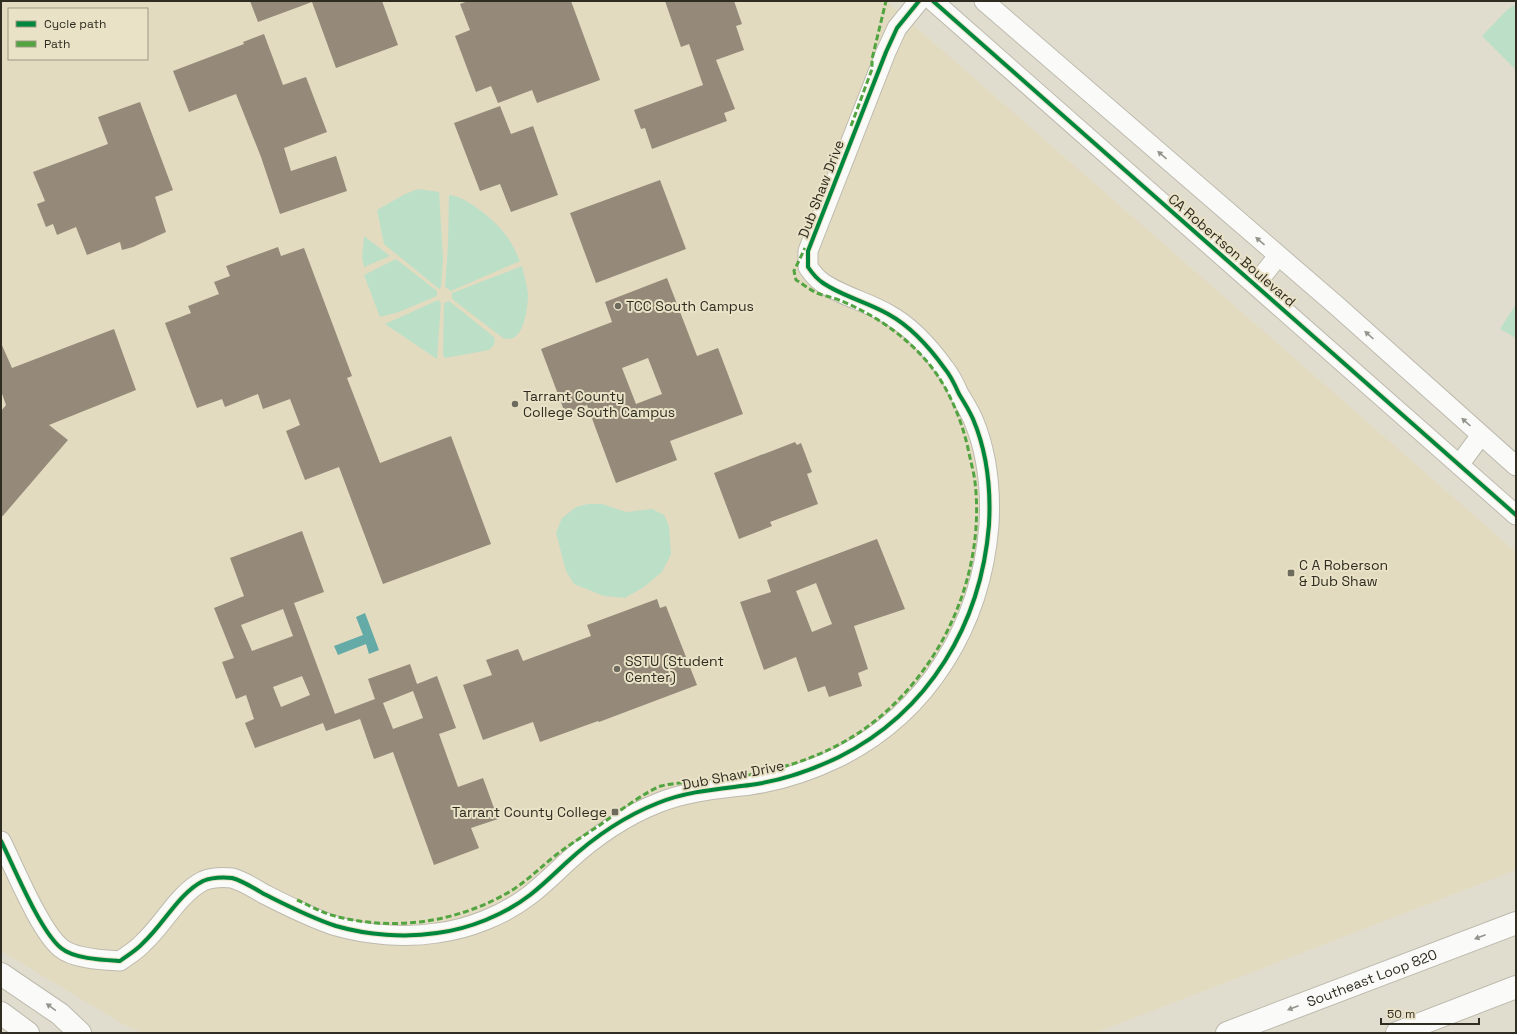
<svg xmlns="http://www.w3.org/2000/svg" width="1517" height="1034" viewBox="0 0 1517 1034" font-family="'Space Grotesk',sans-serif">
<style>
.built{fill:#e2dbc0;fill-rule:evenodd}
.green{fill:#bcdfc7}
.water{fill:#64aba7}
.building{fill:#958979;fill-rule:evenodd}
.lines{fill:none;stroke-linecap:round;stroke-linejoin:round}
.minor-casing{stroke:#bdbaae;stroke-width:21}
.major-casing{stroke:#bdbaae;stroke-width:24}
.highway-casing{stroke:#bdbaae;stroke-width:24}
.minor{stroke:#fafaf8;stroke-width:19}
.major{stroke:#fafaf8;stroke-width:22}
.highway{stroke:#fafaf8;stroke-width:22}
.quiet{stroke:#52a441;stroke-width:3;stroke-dasharray:6 3;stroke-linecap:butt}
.cycleway-casing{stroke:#e9e2c6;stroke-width:6}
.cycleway{stroke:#00873e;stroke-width:4}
.oneway{fill:#94938c}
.poi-dot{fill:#6d6a5e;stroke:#e9e2c6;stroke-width:1.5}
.labels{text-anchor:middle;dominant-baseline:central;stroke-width:4;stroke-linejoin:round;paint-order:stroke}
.street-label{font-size:14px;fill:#2f2c21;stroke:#e9e2c6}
.poi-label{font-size:14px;fill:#2f2c21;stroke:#e9e2c6;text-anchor:start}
</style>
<rect width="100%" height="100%" fill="#e1ddce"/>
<path class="built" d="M1,1h885l630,551v318l-421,163h-952l-15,-6 -127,-76zM9,9h138v50h-138z"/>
<path class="green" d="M1516,4v66l-34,-34 25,-26z
M418,189l21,3 4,67 -2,28 -2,2 -55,-45 -7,-34 28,-16z
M449,195c18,1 49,28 59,43 5,7 8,15 12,23l-69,30 -6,-4 3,-42z
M364,236l26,20 -26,11 -2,-10z
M396,259l41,32v5l-38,16 -19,5 -16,-42z
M522,266c2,9 5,19 6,28 0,13 -4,52 -25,44l-51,-39v-6z
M438,300l3,3 -4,56 -52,-35z
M449,301l45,36c2,6 0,9 -5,13l-44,8 -2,-3 1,-52z
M1516,304v34l-16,-9z
M588,504h14l24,8 26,-3 12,6 5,11 2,28 -9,18 -18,15 -19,11 -21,-2 -30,-12 -8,-13 -10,-38 6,-15 14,-11z"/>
<path class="water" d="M365,613l14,37 -10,4 -3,-10 -28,11 -4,-9 29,-11 -7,-18z"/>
<path class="building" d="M250,1h132l16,44 -62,23 -24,-66 -54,20z
M468,1h103l29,79 -63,23 -5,-13 -34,13 -7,-17 -15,6 -21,-56 15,-6 -10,-26z
M665,1h69l8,23 -6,2 8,24 -28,10 19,49 -11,4 3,8 -75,28 -7,-21 -4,1 -7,-19 69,-25 -14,-41 -8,3z
M264,34l19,51 23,-8 21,55 -43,16 7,23 45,-15 11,35 -67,23 -19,-57 -25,-63 -47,18 -16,-41 71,-27 -1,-2z
M140,102l33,88 -18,7 11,35 -33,15 -11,3 -2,-8 -33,13 -11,-28 -19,8 -4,-11 -7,3 -9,-23 8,-3 -12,-29 75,-28 -10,-27z
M500,106l11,28 22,-8 25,69 -47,17 -11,-28 -20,7 -26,-68z
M660,180l26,69 -90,34 -26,-70z
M278,247l3,9 23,-8 48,128 -5,2 33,85 71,-27 40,108 -108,40 -44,-117 -34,13 -19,-49 14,-6 -10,-26 -27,10 -5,-15 -33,13 -3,-8 -25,9 -32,-85 26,-10 -3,-7 31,-12 -5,-12 16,-6 -4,-10z
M667,278l30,78 21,-8 25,66 -73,27 7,19 -61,23 -29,-78 -22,8 -24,-64 71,-27 -7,-20zM648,358l14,36 -26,10 -14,-36z
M114,329l22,61 -87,35 19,15 -67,78v-107l5,-6 -5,-14v-48l11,25z
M795,442l2,3 4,-2 11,29 -5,2 11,30 -48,18 2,4 -33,13 -25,-66z
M302,531l22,61 -30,11 41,111 40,-15 -7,-20 42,-15 7,20 20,-8 19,52 -17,6 19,53 25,-9 15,41 -27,9 8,20 -45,17 -41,-113 -19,7 -14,-40 -34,12 -3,-8 -68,25 -10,-25 9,-4 -8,-24 -10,4 -14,-37 12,-4 -20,-50 30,-12 -14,-38zM283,609l10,27 -41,15 -11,-26zM302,676l8,19 -29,12 -8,-20zM413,691l10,27 -30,11 -10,-26z
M877,539l28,70 -51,17 14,43 -10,4 4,13 -33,11 -4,-11 -17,6 -12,-35 -32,13 -24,-68 31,-10 -4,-12zM816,583l16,41 -20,8 -16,-41z
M657,599l3,9 6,-2 31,79 -98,37 -1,-1 -58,21 -7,-20 -50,18 -20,-55 29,-10 -6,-15 32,-11 5,12 68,-25 -4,-11z"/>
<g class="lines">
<g class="minor-casing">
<path id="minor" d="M933,1l583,514
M984,1l353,305 179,160
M1255,285l23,-29
M1459,465l22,-30
M1,841c13,26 39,90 60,107 13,11 43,12 59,13 8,-6 17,-11 23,-18 21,-19 35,-49 60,-62 10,-4 19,-4 29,-3 11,3 22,10 32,16 24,12 47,24 72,32 31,9 69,12 101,7 32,-4 67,-18 93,-38 13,-10 25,-22 37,-33 26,-24 58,-46 91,-59 29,-12 61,-14 92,-18 30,-4 62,-15 89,-28 90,-45 142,-133 150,-232 2,-35 -2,-73 -16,-106 -4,-9 -9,-17 -14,-25 -4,-9 -8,-18 -14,-25 -15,-21 -35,-43 -57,-55 -21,-12 -46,-18 -65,-31 -6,-4 -11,-10 -15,-16v-16l78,-199 11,-24 22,-27"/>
</g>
<g class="major-casing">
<g id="major">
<path d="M1,974l59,40 20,19"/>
<path d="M1,1013l27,20"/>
<path id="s1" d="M1227,1033l289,-110"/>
</g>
</g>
<g class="highway-casing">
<path id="highway" d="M1397,1033l119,-46"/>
</g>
<use href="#minor" class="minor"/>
<use href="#major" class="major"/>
<use href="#highway" class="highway"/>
<path class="quiet" d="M851,126l21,-57v-10l14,-58
M297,900c12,5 25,13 38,16 60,16 126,6 179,-27 15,-10 27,-22 42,-34 14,-11 29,-20 44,-30 14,-10 46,-34 61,-39 15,-4 32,-3 47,-5 46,-5 91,-15 132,-37 91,-49 147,-159 135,-262 -1,-9 -4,-19 -6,-29 -7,-34 -22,-70 -46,-96 -23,-25 -52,-44 -84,-57 -7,-3 -15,-4 -22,-7 -7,-3 -14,-9 -21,-13l-2,-9 11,-23"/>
<g class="cycleway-casing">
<path id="cycleway" d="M933,1l583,514
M1,841c13,26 39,90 60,107 13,11 43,12 59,13 8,-6 17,-11 23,-18 21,-19 35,-49 60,-62 10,-4 19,-4 29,-3 11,3 22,10 32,16 24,12 47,24 72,32 31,9 69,12 101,7 32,-4 67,-18 93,-38 13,-10 25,-22 37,-33 26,-24 58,-46 91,-59 29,-12 61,-14 92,-18 30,-4 62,-15 89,-28 90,-45 142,-133 150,-232 2,-35 -2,-73 -16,-106 -4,-9 -9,-17 -14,-25 -4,-9 -8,-18 -14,-25 -15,-21 -35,-43 -57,-55 -21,-12 -46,-18 -65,-31 -6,-4 -11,-10 -15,-16v-16l78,-199 11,-24 22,-27"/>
</g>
<use href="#cycleway" class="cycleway"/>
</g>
<defs><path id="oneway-solid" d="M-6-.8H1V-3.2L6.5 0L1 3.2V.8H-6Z"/></defs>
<g class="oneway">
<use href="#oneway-solid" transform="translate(1162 155) rotate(-139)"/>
<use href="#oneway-solid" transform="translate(1260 241) rotate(-139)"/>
<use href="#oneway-solid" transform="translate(1369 335) rotate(-138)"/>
<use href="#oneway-solid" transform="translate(1466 422) rotate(-138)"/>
<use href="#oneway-solid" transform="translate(1480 937) rotate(159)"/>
<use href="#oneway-solid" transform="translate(51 1007) rotate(-144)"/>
<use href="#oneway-solid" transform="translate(1293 1008) rotate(159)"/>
</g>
<g class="poi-dot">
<circle cx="618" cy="306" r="4"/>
<circle cx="515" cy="404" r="4"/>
<rect x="1287" y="569" width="8" height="8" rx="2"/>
<circle cx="617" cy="669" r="4"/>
<rect x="611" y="808" width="8" height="8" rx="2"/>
</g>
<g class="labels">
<g class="street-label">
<text transform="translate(821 189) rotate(-69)">Dub Shaw Drive</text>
<text transform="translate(1232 250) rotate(41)">CA Robertson Boulevard</text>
<text transform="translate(733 775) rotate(-11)">Dub Shaw Drive</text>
<text stroke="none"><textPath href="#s1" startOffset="155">Southeast Loop 820</textPath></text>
</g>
<g class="poi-label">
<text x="626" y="306">TCC South Campus</text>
<text x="523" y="396">Tarrant County<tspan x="523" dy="16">College South Campus</tspan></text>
<text x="1299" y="565">C A Roberson<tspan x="1299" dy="16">&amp; Dub Shaw</tspan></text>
<text x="625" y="661">SSTU (Student<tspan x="625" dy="16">Center)</tspan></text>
<text x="607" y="812" text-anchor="end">Tarrant County College</text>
</g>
</g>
<rect width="1517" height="1034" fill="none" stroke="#2f2c21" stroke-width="4"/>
<rect x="8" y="8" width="140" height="52" fill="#e9e2c6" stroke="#9f9984"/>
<rect x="16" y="21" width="20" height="6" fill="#00873e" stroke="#9f9984"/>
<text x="44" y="28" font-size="12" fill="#2f2c21">Cycle path</text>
<rect x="16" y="41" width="20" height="6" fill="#52a441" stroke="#9f9984"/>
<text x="44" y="48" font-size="12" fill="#2f2c21">Path</text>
<path d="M1381 1018v6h98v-6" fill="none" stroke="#2f2c21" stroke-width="2"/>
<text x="1387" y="1018" font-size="12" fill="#2f2c21" stroke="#e9e2c6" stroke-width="3" paint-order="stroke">50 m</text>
</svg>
